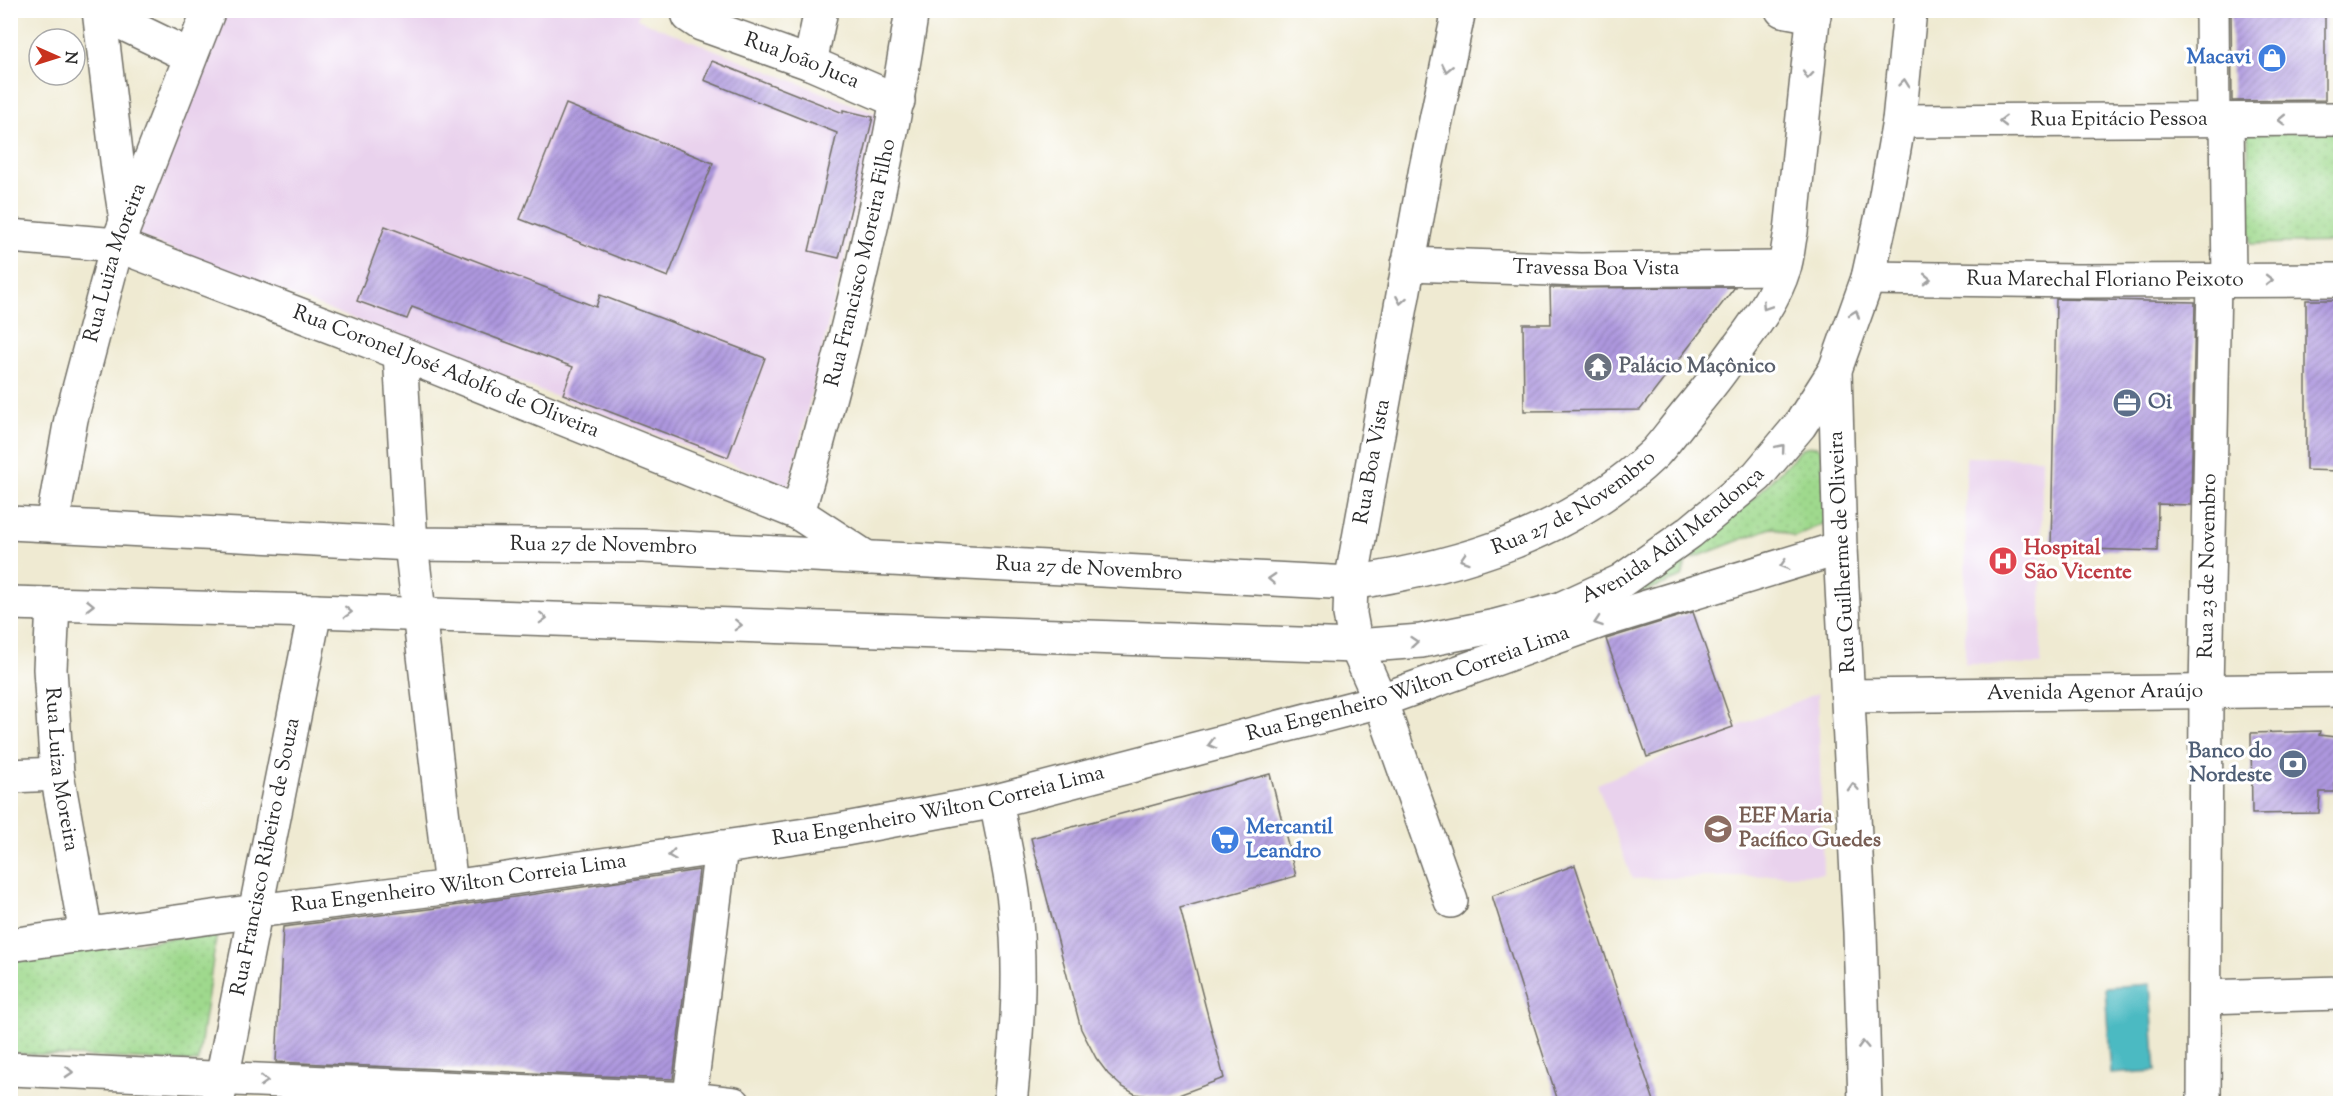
<svg xmlns="http://www.w3.org/2000/svg" width="2351" height="1114" viewBox="0 0 2351 1114" font-family="'Sorts Mill Goudy',serif">
<style>
.built{fill:#e9d2ed}
.park{fill:url(#park-dots);stroke:#65825c;stroke-width:1.5}
.water{fill:#4cbac2;stroke:#3c7276;stroke-width:1.5}
.building{fill:url(#building-hatch)}
.lines{fill:none;stroke-linecap:round;stroke-linejoin:round}
.minor-casing{stroke:#706e65;stroke-width:36}
.major-casing{stroke:#706e65;stroke-width:36}
.minor{stroke:#fff;stroke-width:33}
.major{stroke:#fff;stroke-width:33}
.oneway{stroke:#a0a0a0}
.labels{text-anchor:middle;dominant-baseline:central;stroke-width:6;stroke-linejoin:round;paint-order:stroke}
.shop-label{font-size:21px;font-weight:bold;fill:#366cbe;stroke:#fff;text-anchor:end}
.street-label{font-size:21px;fill:#2b2b2b;stroke:#fff}
.worship-label{font-size:21px;font-weight:bold;fill:#5b616d;stroke:#fff;text-anchor:start}
.service-label{font-size:21px;font-weight:bold;fill:#4e5e75;stroke:#fff;text-anchor:start}
.health-label{font-size:21px;font-weight:bold;fill:#be3a42;stroke:#fff;text-anchor:start}
.education-label{font-size:21px;font-weight:bold;fill:#785e54;stroke:#fff;text-anchor:start}
</style>
<defs>
<pattern id="park-dots" width="8" height="8" patternUnits="userSpaceOnUse" patternTransform="scale(1.5)"><rect width="8" height="8" fill="#9fd98d"/><path d="M2 2h.1M6 6h.1" fill="none" stroke="#89ba7a" stroke-width="1.8" stroke-linecap="round"/></pattern>
<pattern id="building-hatch" width="6" height="6" patternUnits="userSpaceOnUse" patternTransform="scale(1.5)"><rect width="6" height="6" fill="#ae98df"/><path d="M-1 1l2-2M0 6l6-6M5 7l2-2" fill="none" stroke="#8e7cb5"/></pattern>
</defs>
<rect width="100%" height="100%" fill="#fff"/>
<filter id="ink" filterUnits="userSpaceOnUse"><feTurbulence type="fractalNoise" baseFrequency=".0167" numOctaves="2"/><feDisplacementMap in="SourceGraphic" scale="12" xChannelSelector="R" yChannelSelector="G"/><feConvolveMatrix kernelMatrix="1 2 1 2 8 2 1 2 1" color-interpolation-filters="sRGB"/></filter>
<filter id="wash" filterUnits="userSpaceOnUse"><feTurbulence type="fractalNoise" baseFrequency=".008" numOctaves="4" result="noise"/><feDisplacementMap in="SourceGraphic" scale="24" xChannelSelector="R" yChannelSelector="G"/><feGaussianBlur stdDeviation="1.35" result="paint"/><feColorMatrix in="noise" values="0 0 0 0 0 0 0 0 0 0 0 0 0 0 0 0 0 1.4 0 .05"/><feComposite in="paint" operator="in"/></filter>
<g filter="url(#wash)">
<rect width="100%" height="100%" fill="#efead2"/>
<path class="built" d="M226,11h414l-3,8 242,96 -90,371 -652,-250z
M1966,457l76,1 -1,207 -76,-1z
M1818,693l5,181 -191,5 -35,-95z"/>
<path class="park" d="M2340,131v111l-90,2 -2,-112z
M1810,446h6l6,5 5,71 -33,15 -21,-10 -87,34 -4,16 -127,49 197,-126 51,-52z
M217,932l-19,130 -187,-9v-92z"/>
<path class="water" d="M2150,984l6,87 -45,3 -6,-87z"/>
<g id="blocks">
<path class="building" d="M2231,10h94v90l-93,1z
M712,61l131,52v-3l30,7 -34,141 -30,-7 28,-118 -133,-53z
M566,104l147,59 -45,114 -148,-58z
M385,226l211,81 4,-12 165,63 -37,99 -165,-63 10,-27 -161,-60 -5,12 -50,-18z
M1735,287l-95,123 -116,1 -1,-87h28l-1,-36z
M2056,299l139,3 -4,203 -33,-1 -1,47 -106,-3z
M2306,300h34v171l-34,-1z
M1693,612l40,115 -86,30 -41,-118z
M2320,731l-1,4 16,2v55h-15l-1,21 -67,1 -1,-81z
M1270,774l26,102 -116,32 44,170 -56,21 -33,-5 -14,-8 -13,-12 -12,-16 -15,-29 -50,-191z
M1575,865l80,239h-96l-67,-208z
M699,870l-26,209 -397,-17 7,-135 170,-21z"/>
</g>
</g>
<g filter="url(#ink)">
<use href="#blocks" fill-opacity="0" stroke="#706e65" stroke-width="1.5"/>
<g class="lines">
<g class="minor-casing">
<g id="minor">
<path d="M99,10l19,159 8,51"/>
<path id="s1" d="M687,10l2,6 12,8 109,39 88,38"/>
<path d="M1782,10l32,6"/>
<path d="M2212,10l1,110"/>
<path d="M99,12l91,44"/>
<path d="M810,63l11,-53"/>
<path d="M2227,120l2,160"/>
<path id="s2" d="M1899,121l441,-2"/>
<path id="s3" d="M10,236l107,9 283,108 398,160 69,45"/>
<path id="s4" d="M1408,264l172,6 204,-2"/>
<path d="M400,353l11,191 40,343"/>
<path id="s5" d="M798,513c47,-166 88,-332 114,-503"/>
<path id="s6" d="M52,525l19,-106 46,-174 92,-235"/>
<path id="s7" d="M53,604l-3,65 7,105 29,160"/>
<path id="s8" d="M1849,696l491,-6"/>
<path d="M10,776l47,-2"/>
<path d="M996,801c6,33 14,66 18,100 8,67 3,135 -4,203"/>
<path id="s9" d="M1451,901l-71,-201 -24,-54 -6,-32 1,-31 75,-415 33,-158"/>
<path d="M2206,997l134,-4"/>
<path id="s10" d="M217,1104l98,-493"/>
<path d="M689,1104l32,-257"/>
<path id="s11" d="M2204,1104l2,-413 8,-410"/>
</g>
</g>
<g class="major-casing">
<g id="major">
<path id="s12" d="M1868,278l209,3 263,-1"/>
<path id="s13" d="M10,523l401,21 232,2 708,37c113,-17 220,-50 304,-130 9,-10 17,-21 26,-32 16,-20 33,-39 47,-60 21,-29 46,-59 56,-93 4,-12 4,-24 7,-36l23,-222"/>
<path id="s14" d="M10,603l305,8 1041,35 65,-5 75,-15 64,-17 61,-28 69,-49 67,-56 43,-51 35,-55"/>
<path id="s15" d="M10,945l246,-34 195,-24 389,-57 156,-29 380,-99 225,-81 239,-73"/>
<path d="M10,1069l681,30 43,5"/>
<path d="M1865,1104l-5,-172 -20,-384 -5,-178 33,-92 16,-72 15,-85 11,-111"/>
</g>
</g>
<use href="#minor" class="minor"/>
<use href="#major" class="major"/>
</g>
<defs><path id="oneway-chevron" d="M-2-3.5L2.5 0L-2 3.5" fill="none" stroke-width="1.6" stroke-linecap="round" stroke-linejoin="round" transform="scale(1.5)"/></defs>
<g class="oneway">
<use href="#oneway-chevron" transform="translate(1447 68) rotate(102)"/>
<use href="#oneway-chevron" transform="translate(1808 75) rotate(96)"/>
<use href="#oneway-chevron" transform="translate(1904 83) rotate(-84)"/>
<use href="#oneway-chevron" transform="translate(2282 120) rotate(179)"/>
<use href="#oneway-chevron" transform="translate(2003 121) rotate(180)"/>
<use href="#oneway-chevron" transform="translate(1927 279) rotate(1)"/>
<use href="#oneway-chevron" transform="translate(2269 280)"/>
<use href="#oneway-chevron" transform="translate(1401 300) rotate(100)"/>
<use href="#oneway-chevron" transform="translate(1766 306) rotate(123)"/>
<use href="#oneway-chevron" transform="translate(1855 314) rotate(-70)"/>
<use href="#oneway-chevron" transform="translate(1781 448) rotate(-50)"/>
<use href="#oneway-chevron" transform="translate(1464 559) rotate(162)"/>
<use href="#oneway-chevron" transform="translate(1784 565) rotate(163)"/>
<use href="#oneway-chevron" transform="translate(1272 579) rotate(-177)"/>
<use href="#oneway-chevron" transform="translate(90 605) rotate(1)"/>
<use href="#oneway-chevron" transform="translate(348 612) rotate(2)"/>
<use href="#oneway-chevron" transform="translate(543 618) rotate(2)"/>
<use href="#oneway-chevron" transform="translate(1598 622) rotate(161)"/>
<use href="#oneway-chevron" transform="translate(738 625) rotate(2)"/>
<use href="#oneway-chevron" transform="translate(1414 642) rotate(-5)"/>
<use href="#oneway-chevron" transform="translate(1212 744) rotate(165)"/>
<use href="#oneway-chevron" transform="translate(1853 787) rotate(-93)"/>
<use href="#oneway-chevron" transform="translate(672 855) rotate(172)"/>
<use href="#oneway-chevron" transform="translate(1863 1045) rotate(-92)"/>
<use href="#oneway-chevron" transform="translate(69 1072) rotate(3)"/>
<use href="#oneway-chevron" transform="translate(264 1081) rotate(2)"/>
</g>
</g>
<defs>
<g id="shop-disc" transform="scale(1.5)"><circle r="9.5" fill="#3f7fe0" stroke="#fff"/><path d="M-5-2.5h2.3a2.7 3.5 0 0 1 5.4 0H5L5.5 6h-11ZM-1.5-2.5h3a1.5 2.3 0 0 0-3 0Z" fill="#fff"/></g>
<g id="temple-disc" transform="scale(1.5)"><circle r="9.5" fill="#6b7280" stroke="#fff"/><path d="M0-6L5-2H3V0L6.5 2.5H4V6H1.5V3h-3V6H-4V2.5H-6.5L-3 0V-2H-5Z" fill="#fff"/></g>
<g id="office-disc" transform="scale(1.5)"><circle r="9.5" fill="#5c6f8a" stroke="#fff"/><path d="M-6-3h4V-5.5h4V-3h4V5H-6ZM-1-4.5V-3h2v-1.5ZM-6 0V1H6V0Z" fill="#fff"/></g>
<g id="hospital-disc" transform="scale(1.5)"><circle r="9.5" fill="#e0444e" stroke="#fff"/><path d="M-5-5h3v3.5h4V-5h3V5h-3V1.5h-4V5h-3Z" fill="#fff"/></g>
<g id="bank-disc" transform="scale(1.5)"><circle r="9.5" fill="#5c6f8a" stroke="#fff"/><path d="M-6-4H6V4H-6ZM0-2.3a2.3 2.3 0 1 0 0 4.6a2.3 2.3 0 1 0 0-4.6Z" fill="#fff"/></g>
<g id="school-disc" transform="scale(1.5)"><circle r="9.5" fill="#8d6e63" stroke="#fff"/><path d="M0-5L7-2L0 1L-7-2ZM-4 1L0 2.5L4 1V4Q0 6-4 4Z" fill="#fff"/></g>
<g id="supermarket-disc" transform="scale(1.5)"><circle r="9.5" fill="#3f7fe0" stroke="#fff"/><path d="M-6-5.5h2.5l.6 2H6L4.5 2H-2.5L-4.4-4H-6ZM-1.5 3.2a1.3 1.3 0 1 0 .1 0ZM3 3.2a1.3 1.3 0 1 0 .1 0Z" fill="#fff"/></g>
</defs>
<g fill-rule="evenodd">
<use href="#shop-disc" x="2272" y="58"/>
<use href="#temple-disc" x="1598" y="367"/>
<use href="#office-disc" x="2127" y="403"/>
<use href="#hospital-disc" x="2003" y="561"/>
<use href="#bank-disc" x="2293" y="764"/>
<use href="#school-disc" x="1718" y="829"/>
<use href="#supermarket-disc" x="1225" y="840"/>
</g>
<g class="labels">
<g class="shop-label">
<text x="2251" y="58">Macavi</text>
<text x="1246" y="828" text-anchor="start">Mercantil<tspan x="1246" dy="24">Leandro</tspan></text>
</g>
<g class="street-label">
<text stroke="none"><textPath href="#s1" startOffset="128">Rua João Juca</textPath></text>
<text stroke="none"><textPath href="#s2" startOffset="220">Rua Epitácio Pessoa</textPath></text>
<text stroke="none"><textPath href="#s6" startOffset="270">Rua Luiza Moreira</textPath></text>
<text stroke="none"><textPath href="#s5" startOffset="258">Rua Francisco Moreira Filho</textPath></text>
<text stroke="none"><textPath href="#s4" startOffset="188">Travessa Boa Vista</textPath></text>
<text stroke="none"><textPath href="#s12" startOffset="237">Rua Marechal Floriano Peixoto</textPath></text>
<text stroke="none"><textPath href="#s3" startOffset="460">Rua Coronel José Adolfo de Oliveira</textPath></text>
<text stroke="none"><textPath href="#s9" startOffset="459">Rua Boa Vista</textPath></text>
<text stroke="none"><textPath href="#s13" startOffset="1582">Rua 27 de Novembro</textPath></text>
<text stroke="none"><textPath href="#s14" startOffset="1690">Avenida Adil Mendonça</textPath></text>
<text stroke="none"><textPath href="#s13" startOffset="594">Rua 27 de Novembro</textPath></text>
<text transform="translate(1843 552) rotate(-93)">Rua Guilherme de Oliveira</text>
<text stroke="none"><textPath href="#s11" startOffset="538">Rua 23 de Novembro</textPath></text>
<text stroke="none"><textPath href="#s13" startOffset="1080">Rua 27 de Novembro</textPath></text>
<text stroke="none"><textPath href="#s15" startOffset="1425">Rua Engenheiro Wilton Correia Lima</textPath></text>
<text stroke="none"><textPath href="#s8" startOffset="246">Avenida Agenor Araújo</textPath></text>
<text stroke="none"><textPath href="#s7" startOffset="166">Rua Luiza Moreira</textPath></text>
<text stroke="none"><textPath href="#s15" startOffset="939">Rua Engenheiro Wilton Correia Lima</textPath></text>
<text stroke="none"><textPath href="#s10" startOffset="252">Rua Francisco Ribeiro de Souza</textPath></text>
<text stroke="none"><textPath href="#s15" startOffset="453">Rua Engenheiro Wilton Correia Lima</textPath></text>
</g>
<g class="worship-label">
<text x="1619" y="367">Palácio Maçônico</text>
</g>
<g class="service-label">
<text x="2148" y="403">Oi</text>
<text x="2272" y="752" text-anchor="end">Banco do<tspan x="2272" dy="24">Nordeste</tspan></text>
</g>
<g class="health-label">
<text x="2024" y="549">Hospital<tspan x="2024" dy="24">São Vicente</tspan></text>
</g>
<g class="education-label">
<text x="1739" y="817">EEF Maria<tspan x="1739" dy="24">Pacífico Guedes</tspan></text>
</g>
</g>
<rect width="2351" height="1114" fill="none" stroke="#fff" stroke-width="36"/>
<g transform="translate(57 57) rotate(93)"><circle r="28" fill="#ffffff" stroke="#aaaaaa" stroke-width="1.5"/>
<path d="M0-4.5L10 22L0 15L-10 22Z" fill="#c8321e"/>
<text y="-9" font-size="16" font-weight="bold" text-anchor="middle" fill="#2b2b2b">N</text>
</g>
</svg>
